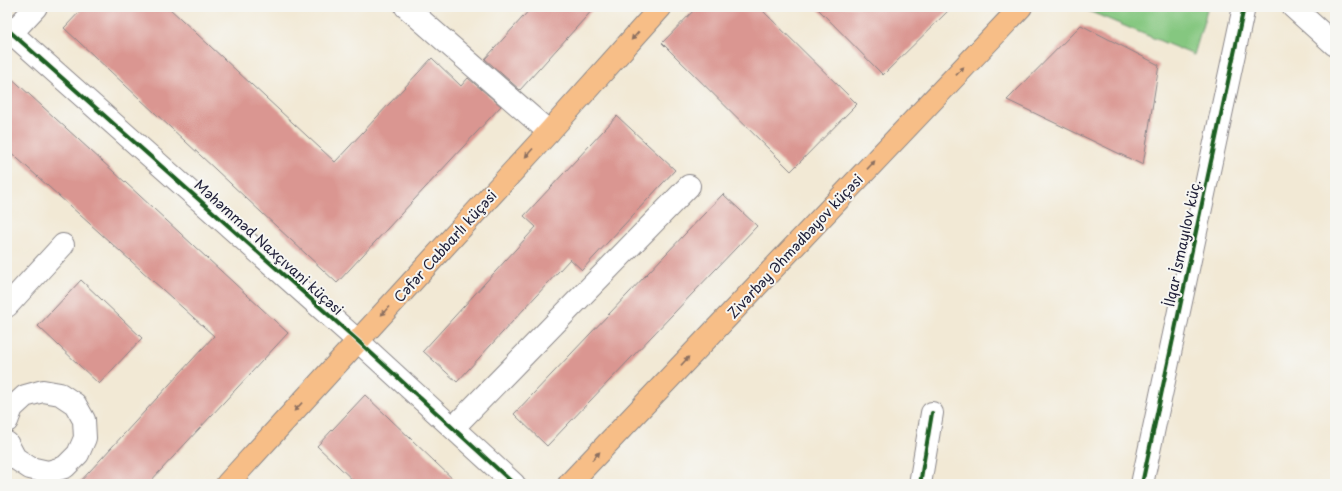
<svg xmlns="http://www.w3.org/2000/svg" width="1342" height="491" viewBox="0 0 1342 491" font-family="'Playpen Sans',sans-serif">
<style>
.green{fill:#85c780;stroke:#54745e}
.building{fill:#da9691}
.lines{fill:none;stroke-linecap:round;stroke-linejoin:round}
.minor-casing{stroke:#8a8688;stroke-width:24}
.major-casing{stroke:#8a8688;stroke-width:24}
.minor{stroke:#fff;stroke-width:22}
.major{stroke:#f7be87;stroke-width:22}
.cycleway-casing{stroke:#f6f6f2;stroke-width:6}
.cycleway{stroke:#1b5e20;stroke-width:4}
.oneway{fill:#8c7061}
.labels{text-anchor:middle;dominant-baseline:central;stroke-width:4;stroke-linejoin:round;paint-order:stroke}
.street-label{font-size:14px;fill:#22223b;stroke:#f6f6f2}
</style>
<rect width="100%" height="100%" fill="#f6f6f2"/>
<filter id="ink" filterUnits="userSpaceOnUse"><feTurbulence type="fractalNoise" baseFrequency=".025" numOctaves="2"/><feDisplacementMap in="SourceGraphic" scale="8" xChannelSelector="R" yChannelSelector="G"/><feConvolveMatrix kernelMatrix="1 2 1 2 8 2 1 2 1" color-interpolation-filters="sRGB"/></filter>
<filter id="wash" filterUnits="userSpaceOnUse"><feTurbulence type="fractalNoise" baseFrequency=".012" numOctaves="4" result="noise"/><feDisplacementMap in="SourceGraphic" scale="16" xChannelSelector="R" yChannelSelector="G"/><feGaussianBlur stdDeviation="0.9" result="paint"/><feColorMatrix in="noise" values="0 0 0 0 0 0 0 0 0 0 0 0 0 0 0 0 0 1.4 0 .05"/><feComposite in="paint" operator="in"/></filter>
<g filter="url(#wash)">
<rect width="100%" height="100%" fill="#f2e9d5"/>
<path class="green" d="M1079,7h129l-14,48z"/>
<g id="blocks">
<path class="building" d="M84,7h84l167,155 97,-104 29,28 7,-8 33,28 -164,177 -273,-255z
M532,7h63l-75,83 -35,-31z
M697,7h62l98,97 -66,67 -129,-128z
M816,7h136l-69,68z
M1081,25l78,40 -16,100 -136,-65z
M7,74l119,109 162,150 -140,151h-70l136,-148 -207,-187z
M617,116l58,54 -93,100 -12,-11 -113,123 -34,-31 113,-124 -12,-11z
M723,194l34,32 -210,220 -33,-32z
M81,280l61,58 -43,46 -61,-58z
M365,395l93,89h-101l-40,-38z"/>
</g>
</g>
<g filter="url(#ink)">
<use href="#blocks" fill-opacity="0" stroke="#8a8688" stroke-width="1"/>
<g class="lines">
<g class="minor-casing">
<path id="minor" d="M406,7l143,125
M1293,7l42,38
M7,29l351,312 156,143
M7,38l29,-31
M7,306l56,-61
M7,421l5,-13 13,-12 18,-5 17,3 15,10 9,16 1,18 -7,16 -13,13 -17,5 -18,-4 -15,-10 -8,-15
M453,428l236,-242
M920,484l12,-71
M1142,484l102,-477"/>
</g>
<g class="major-casing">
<path id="major" d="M227,484l322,-352 112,-125
M569,484l452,-477"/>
</g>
<use href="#minor" class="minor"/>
<use href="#major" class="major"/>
<g class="cycleway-casing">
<path id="cycleway" d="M7,29l351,312 156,143
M920,484l12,-71
M1142,484l102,-477"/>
</g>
<use href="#cycleway" class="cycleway"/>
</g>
<defs><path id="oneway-solid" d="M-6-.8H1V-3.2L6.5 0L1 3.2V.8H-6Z"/></defs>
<g class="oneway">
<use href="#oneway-solid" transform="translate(635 36) rotate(132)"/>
<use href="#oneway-solid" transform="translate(960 71) rotate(-47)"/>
<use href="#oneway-solid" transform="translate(529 153) rotate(132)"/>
<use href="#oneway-solid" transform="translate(871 165) rotate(-47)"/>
<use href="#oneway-solid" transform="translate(385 311) rotate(132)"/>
<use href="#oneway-solid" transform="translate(685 361) rotate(-47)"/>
<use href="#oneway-solid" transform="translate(298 407) rotate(133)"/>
<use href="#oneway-solid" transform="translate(596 456) rotate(-47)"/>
</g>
</g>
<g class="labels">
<g class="street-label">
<text transform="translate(1182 243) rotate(-78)">İlqar İsmayılov küç.</text>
<text transform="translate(445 246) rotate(-48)">Cəfər Cabbarlı küçəsi</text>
<text transform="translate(795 246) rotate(-47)">Zivərbəy Əhmədbəyov küçəsi</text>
<text transform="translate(269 247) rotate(42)">Məhəmməd Naxçıvani küçəsi</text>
</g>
</g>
<rect width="1342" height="491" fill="none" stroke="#f6f6f2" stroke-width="24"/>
</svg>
